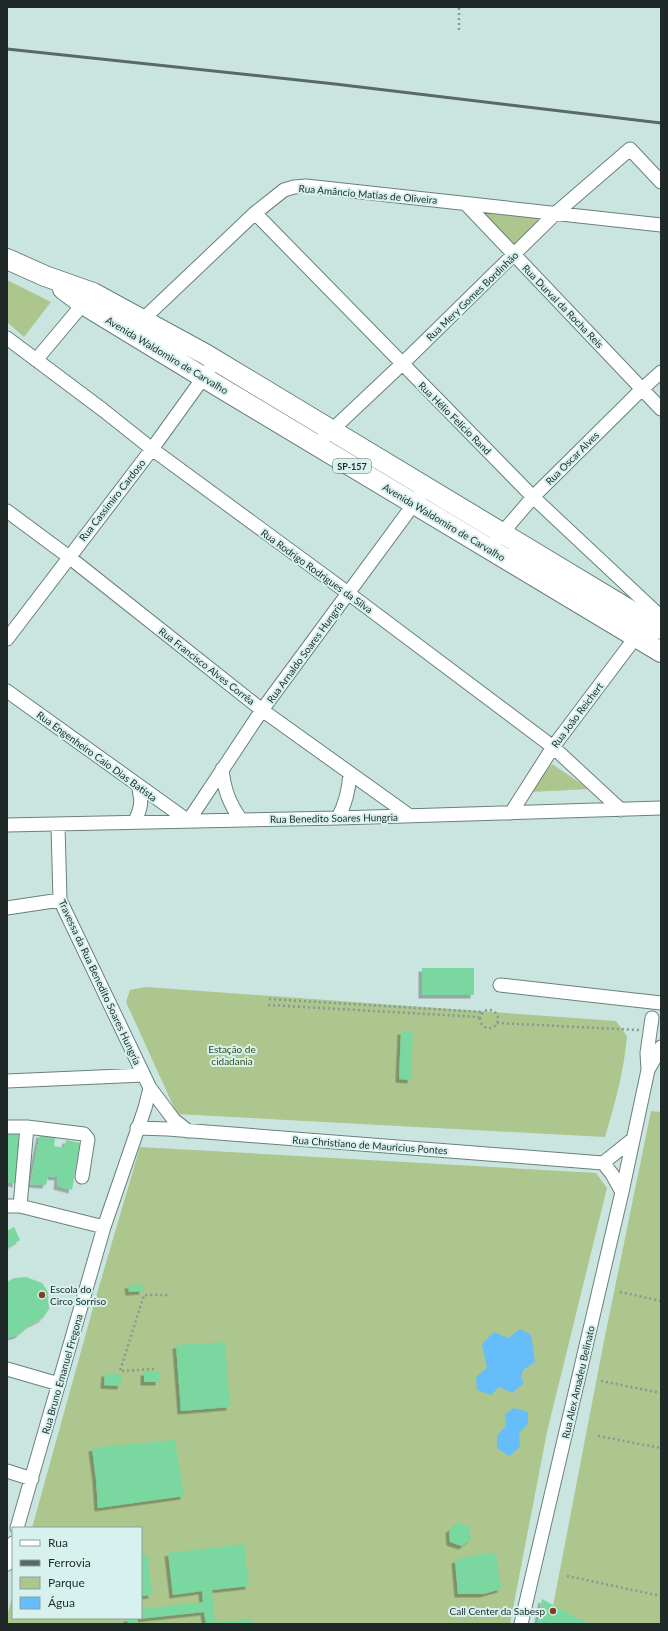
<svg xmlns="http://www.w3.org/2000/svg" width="668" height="1631" viewBox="0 0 668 1631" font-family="Lato,sans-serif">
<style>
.green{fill:#acc68e}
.water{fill:#65bdf9}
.building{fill:#79d79f;filter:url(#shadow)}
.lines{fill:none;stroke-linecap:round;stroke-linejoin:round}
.street-casing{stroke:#69817d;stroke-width:15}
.primary-casing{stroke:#69817d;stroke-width:22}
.path{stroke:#849995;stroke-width:2.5;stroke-dasharray:2 3;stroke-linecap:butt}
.street{stroke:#fff;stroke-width:13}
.primary{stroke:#fff;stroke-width:20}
.rail{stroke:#586966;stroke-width:3}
.poi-dot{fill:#863f1e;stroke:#d7f2ee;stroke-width:1.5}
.labels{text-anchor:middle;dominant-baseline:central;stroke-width:4;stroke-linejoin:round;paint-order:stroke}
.shield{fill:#d7f2ee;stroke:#566663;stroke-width:1}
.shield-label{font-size:9px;font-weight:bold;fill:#1f2a28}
.street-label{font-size:10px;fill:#1f2a28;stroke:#d7f2ee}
.park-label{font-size:10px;fill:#374e10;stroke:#d7f2ee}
.poi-label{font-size:10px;fill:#1f2a28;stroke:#d7f2ee;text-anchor:start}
</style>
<defs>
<filter id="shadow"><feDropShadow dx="-3.5" dy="3.5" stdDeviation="0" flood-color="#0004"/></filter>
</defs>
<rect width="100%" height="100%" fill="#cae5e0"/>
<path class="green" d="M473,206l78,9 -37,37z
M7,280l44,22 -27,35 -17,-15z
M552,764l37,25 -59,3z
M146,987l470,34 11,15c-3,35 -12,68 -22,101l-428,-23 -51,-112 4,-12z
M651,1111l10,1v512h-73l-35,-18 50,-260z
M140,1147l456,26 11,15 -60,244 -37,192h-503v-8l6,-21v23h128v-90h-109l66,-238z"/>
<path class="water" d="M520,1329l11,6 4,27 -12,8 -2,8 3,5 -12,10 -13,-6 -8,8 -14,-5 -1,-13 11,-9 -5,-24 12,-12 14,6z
M514,1408l14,4v12l-9,9 1,14 -11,9 -12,-8v-12l9,-10 -1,-12z"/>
<path class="building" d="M422,968h52v27h-52z
M401,1031h12l-2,49 -12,-1z
M7,1133h12l-3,51 -9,-2z
M40,1134l15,4 -1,8 10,2 2,-8 14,3 -8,47 -15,-4 1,-9 -10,-1 -2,9 -16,-1z
M14,1227l6,13 -13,8v-17z
M26,1277l16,6 6,9 1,17 -6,9 -13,7 -12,10 -11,3v-56l7,-4z
M142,1284l1,7 -14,1 -1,-7z
M225,1342l5,65 -49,4 -5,-66z
M144,1372h15v10h-15z
M105,1373l17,2 -1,11 -17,-1z
M175,1440l9,56 -86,12 -2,-29 -4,-31z
M458,1522l11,5 2,12 -9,7 -12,-4 -1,-12z
M244,1544l5,42 -37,4 3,33 36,-4v5h-45l-2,-12 -66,7v5h-10l-1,-6h14v-9l62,-7 -1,-11 -29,4 -5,-42z
M496,1553l5,36 -18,5h-25l-3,-34 24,-6z
M148,1555l4,40 -11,1v-40z
M542,1599l47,25h-52z"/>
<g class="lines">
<g class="street-casing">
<path id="street" d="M466,204l195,205
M255,213l278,284 128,120
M138,324l117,-111 29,-23 10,-3 12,-1 355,39
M7,338l96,72 49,39 196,144 205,154 68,63
M36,360l47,-56
M316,445l86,-81 154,-151 74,-64 31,33
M7,511l62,46 193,153 148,106
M497,539l36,-42 109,-108 19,-17
M7,639l145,-190 64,-89
M7,691l180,129
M222,769c2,20 7,34 19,51
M511,813l42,-66 88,-117
M338,818c8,-15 11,-28 12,-45
M189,820l73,-110 157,-213
M135,821c7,-15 7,-20 3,-36
M7,825l331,-7 323,-10
M58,825l2,75 90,188 24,32 14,11
M7,908l53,-8
M500,985l161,18
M652,1018l-5,35 1,17 13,-23
M7,1081l137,-6
M7,1127h20l57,7 4,5 -6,38
M137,1128l31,1 435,34 30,-24
M603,1163l9,11 10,18
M7,1206h13l84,21
M20,1206l7,-79
M7,1369l52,15
M7,1471l25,8
M17,1528l87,-301 41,-119 5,-20
M7,1564l6,-21
M521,1624l101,-432 26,-122"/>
</g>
<g class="primary-casing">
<path id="primary" d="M7,259l38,17 48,17 112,61 456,275
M63,289l20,15 110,67 468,281"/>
</g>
<path class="path" d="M459,30v-23
M269,999l213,13
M268,1005l211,12
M480 1019a9 9 0 1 1 18 0a9 9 0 1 1-18 0Z
M497,1023l142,7
M620,1292l41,9
M154,1369l-34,2 24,-76h25
M601,1381l60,12
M598,1436l63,12
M567,1576l94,20"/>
<use href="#street" class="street"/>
<use href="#primary" class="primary"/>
<path class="rail" d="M7,49l328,35 326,39"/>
</g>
<g class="poi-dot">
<circle cx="42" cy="1295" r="4"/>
<circle cx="553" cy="1611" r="4"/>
</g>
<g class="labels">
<rect class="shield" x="333" y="459" width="38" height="14" rx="3"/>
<g class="shield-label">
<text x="352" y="466">SP-157</text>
</g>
<g class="street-label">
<text transform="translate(368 194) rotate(5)">Rua Amâncio Matias de Oliveira</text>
<text transform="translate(472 296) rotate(-44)">Rua Mery Gomes Bordinhão</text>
<text transform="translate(563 306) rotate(46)">Rua Durval da Rocha Reis</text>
<text transform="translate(167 355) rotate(31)">Avenida Waldomiro de Carvalho</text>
<text transform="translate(455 418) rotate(45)">Rua Hélio Felício Rand</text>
<text transform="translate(572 458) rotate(-45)">Rua Oscar Alves</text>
<text transform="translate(112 500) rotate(-52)">Rua Cassimiro Cardoso</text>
<text transform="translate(444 522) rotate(31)">Avenida Waldomiro de Carvalho</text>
<text transform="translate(317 571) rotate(36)">Rua Rodrigo Rodrigues da Silva</text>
<text transform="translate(305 652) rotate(-54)">Rua Arnaldo Soares Hungria</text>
<text transform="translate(207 666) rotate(38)">Rua Francisco Alves Corrêa</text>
<text transform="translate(577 715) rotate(-53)">Rua João Reichert</text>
<text transform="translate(97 756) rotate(36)">Rua Engenheiro Caio Dias Batista</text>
<text transform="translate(334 818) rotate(-1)">Rua Benedito Soares Hungria</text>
<text transform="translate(100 982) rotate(65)">Travessa da Rua Benedito Soares Hungria</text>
<text transform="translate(370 1145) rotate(4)">Rua Christiano de Mauricius Pontes</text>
<text transform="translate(62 1374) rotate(-74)">Rua Bruno Emanuel Fregona</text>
<text transform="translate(578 1382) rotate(-77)">Rua Alex Amadeu Belinato</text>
</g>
<g class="park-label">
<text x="232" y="1049">Estação de<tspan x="232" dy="12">cidadania</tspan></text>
</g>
<g class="poi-label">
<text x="50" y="1289">Escola do<tspan x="50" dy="12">Circo Sorriso</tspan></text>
<text x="545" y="1611" text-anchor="end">Call Center da Sabesp</text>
</g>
</g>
<rect width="668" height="1631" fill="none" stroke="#1f2a28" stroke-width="16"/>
<rect x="12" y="1527" width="130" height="92" fill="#d7f2ee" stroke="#8da29f"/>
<rect x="20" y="1540" width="20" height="6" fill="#ffffff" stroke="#8da29f"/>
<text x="48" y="1547" font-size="12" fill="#1f2a28">Rua</text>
<rect x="20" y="1560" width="20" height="6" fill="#586966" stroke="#8da29f"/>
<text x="48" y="1567" font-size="12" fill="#1f2a28">Ferrovia</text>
<rect x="20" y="1577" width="20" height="12" fill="#acc68e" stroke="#8da29f"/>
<text x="48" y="1587" font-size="12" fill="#1f2a28">Parque</text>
<rect x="20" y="1597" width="20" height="12" fill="#65bdf9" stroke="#8da29f"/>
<text x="48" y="1607" font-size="12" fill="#1f2a28">Água</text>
</svg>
